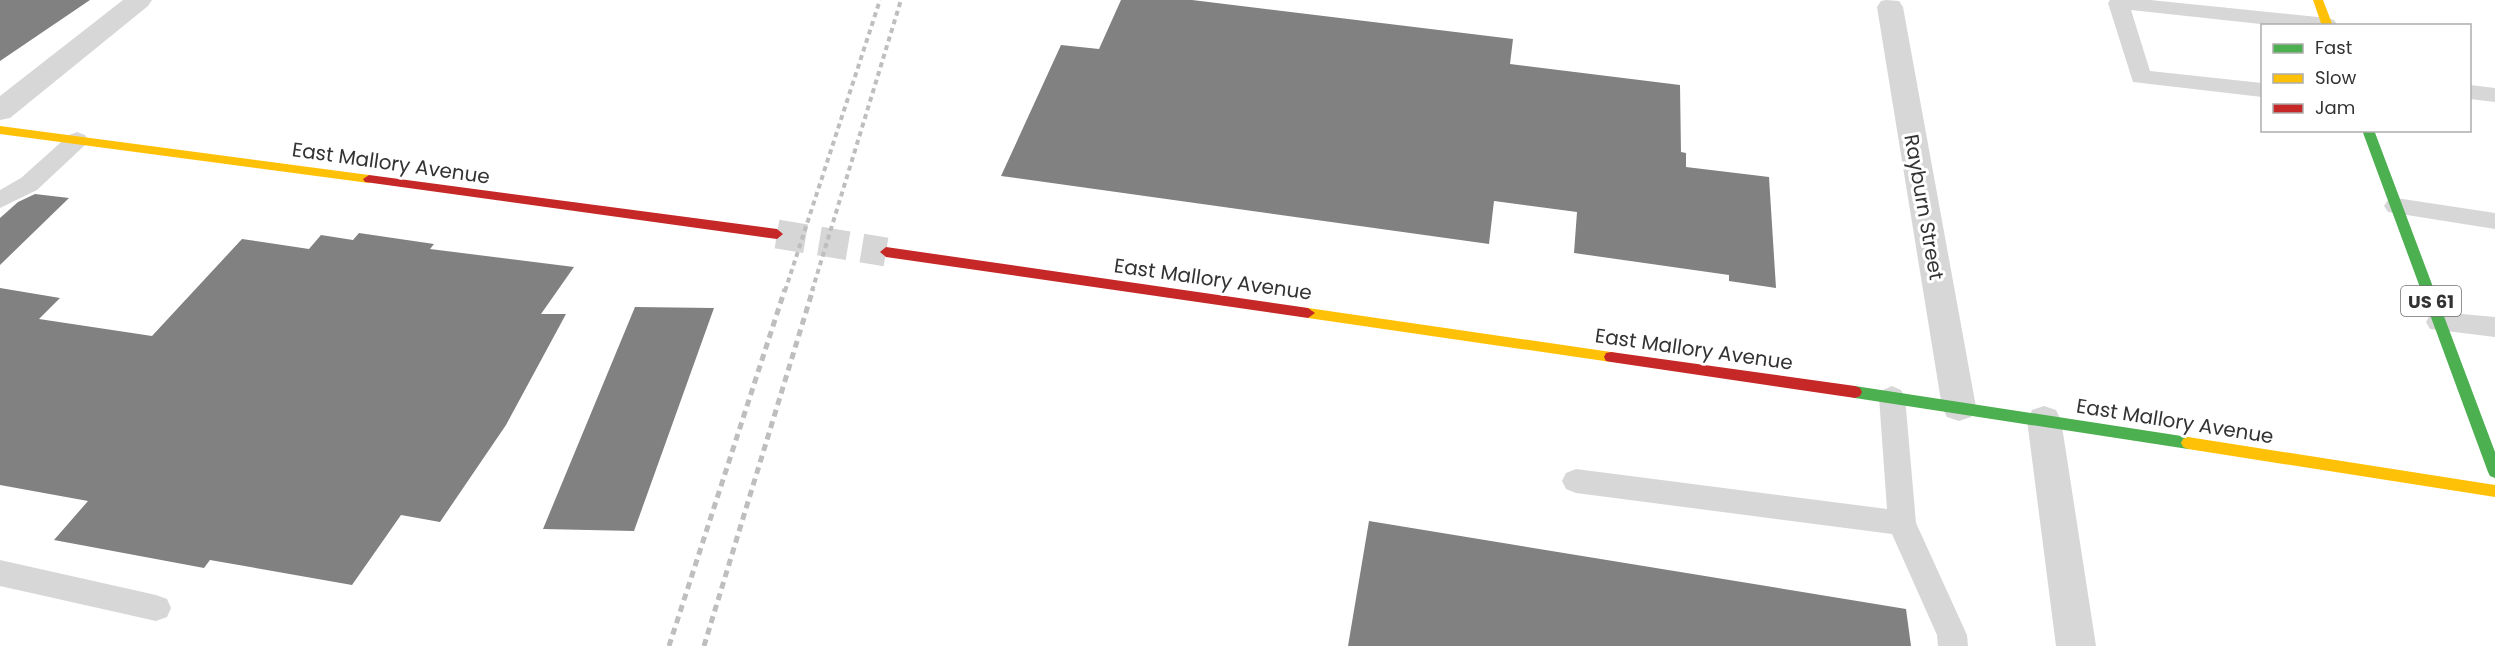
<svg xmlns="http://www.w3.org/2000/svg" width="2495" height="646" viewBox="0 0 2495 646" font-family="Poppins,sans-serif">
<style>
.building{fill:#818181}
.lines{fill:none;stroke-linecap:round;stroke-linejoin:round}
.secondary-tunnel{stroke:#d6d6d6;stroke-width:29;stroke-dasharray:29 14;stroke-linecap:butt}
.lane{fill:#d7d7d7;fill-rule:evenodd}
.street{fill:#d7d7d7;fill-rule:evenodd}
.fast{fill:#4caf50;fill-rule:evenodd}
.slow{fill:#ffc107;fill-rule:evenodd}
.jam{fill:#c62828;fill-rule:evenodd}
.rail-far1{stroke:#bebebe;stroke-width:4;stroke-dasharray:5 4;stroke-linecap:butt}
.rail{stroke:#bebebe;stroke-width:5;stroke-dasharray:7 5;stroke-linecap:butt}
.labels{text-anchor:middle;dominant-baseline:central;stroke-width:6;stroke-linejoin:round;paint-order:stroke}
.shield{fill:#fff;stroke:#707070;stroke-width:1.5}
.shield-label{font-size:18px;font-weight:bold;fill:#333}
.street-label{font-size:20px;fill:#333;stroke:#fff}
</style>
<rect width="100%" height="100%" fill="#fff"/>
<path class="building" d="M0,0h90l-90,61z
M1121,0h71l321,39 -3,25 170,21 1,67 5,1v14l83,10 7,111 -47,-7v-6l-155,-22 3,-41 -83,-11 -5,43 -488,-68 60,-131 38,4z
M35,194l34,4 -69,67v-47l18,-16z
M359,233l75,11 -4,5 144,18 -33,47h25l-60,111 -66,97 -39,-7 -49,70 -142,-25 -6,8 -150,-28 34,-39 -88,-16v-197l60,10 -21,21 113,17 90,-97 67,10 12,-14 32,5z
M635,307l79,1 -80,223 -91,-2z
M1369,521l537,88 5,37h-563z"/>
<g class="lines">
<path class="secondary-tunnel" d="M777,234l109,18"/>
<path class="lane" d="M2110,0h40l177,18 7,2 3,4 -58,2 -148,-16 19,61 112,12v14l-129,-15 -25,-79z
M2470,85l25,3v14l-25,-3z
M77,132l8,3 3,5 -3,5 -48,45 -37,18v-18l21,-12 48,-43z
M2396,198l99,15v16l-107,-17 -4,-6 4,-6z
M2439,312l56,5v20l-65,-8 -4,-7 4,-7z
M1892,386l9,4 4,7 11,126 51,112 1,11h-30l-1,-11 -45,-101 -316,-41 -10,-4 -4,-8 4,-8 10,-4 311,40 -8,-112 4,-7z
M0,560l156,35 11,4 4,9 -4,9 -11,4 -156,-35z"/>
<path class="street" d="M123,0h29l-4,6 -138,112 -10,2v-24z
M1886,0l13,1 4,6 73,400 -5,10 -12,4 -12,-4 -5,-10 -65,-400 4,-6z
M2044,406l12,4 5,10 35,226h-40l-29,-226 5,-10z"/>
<path class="fast" d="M2362,130h12l121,322v26l-5,-2 -2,-4z
M1855,386l333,51 5,2 2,4 -2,4 -5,2 -333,-51 -5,-2 -2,-4 2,-4z"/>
<path class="slow" d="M2313,0h10l10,26h-11z
M0,126l369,49 6,4 -6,4 -369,-49z
M1308,308l303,44 5,1 2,4 -2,4 -5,1 -303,-44 -7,-5z
M2188,437l307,48v12l-307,-48 -5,-2 -2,-4 2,-4z"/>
<path class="jam" d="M369,175l408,54 6,5 -6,5 -412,-57 -2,-3z
M886,247l422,61 7,5 -7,5 -422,-61 -6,-5z
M1611,352l244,34 5,2 2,4 -2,4 -5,2 -244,-36 -5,-1 -2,-4 2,-4z"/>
<path class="rail-far1" d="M785,291l95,-291
M812,291l89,-291"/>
<path class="rail" d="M669,646l116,-357
M704,646l109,-357"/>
</g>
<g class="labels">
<rect class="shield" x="2401" y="286" width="60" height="30" rx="4.5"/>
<g class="shield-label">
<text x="2431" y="301">US 61</text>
</g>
<g class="street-label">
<text transform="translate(391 163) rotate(8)">East Mallory Avenue</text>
<text transform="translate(1924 207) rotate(80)">Rayburn Street</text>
<text transform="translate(1213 279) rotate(8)">East Mallory Avenue</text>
<text transform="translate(1694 349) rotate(8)">East Mallory Avenue</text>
<text transform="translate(2175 421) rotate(9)">East Mallory Avenue</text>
</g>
</g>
<rect x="2261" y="24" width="210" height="108" fill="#ffffff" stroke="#adadad" stroke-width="1.5"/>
<rect x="2273" y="44" width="30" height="9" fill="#4caf50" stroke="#adadad" stroke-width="1.5"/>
<text x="2315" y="54" font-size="18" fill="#333333">Fast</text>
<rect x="2273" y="74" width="30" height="9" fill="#ffc107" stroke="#adadad" stroke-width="1.5"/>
<text x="2315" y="84" font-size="18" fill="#333333">Slow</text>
<rect x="2273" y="104" width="30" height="9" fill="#c62828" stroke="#adadad" stroke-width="1.5"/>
<text x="2315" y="114" font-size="18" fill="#333333">Jam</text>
</svg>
